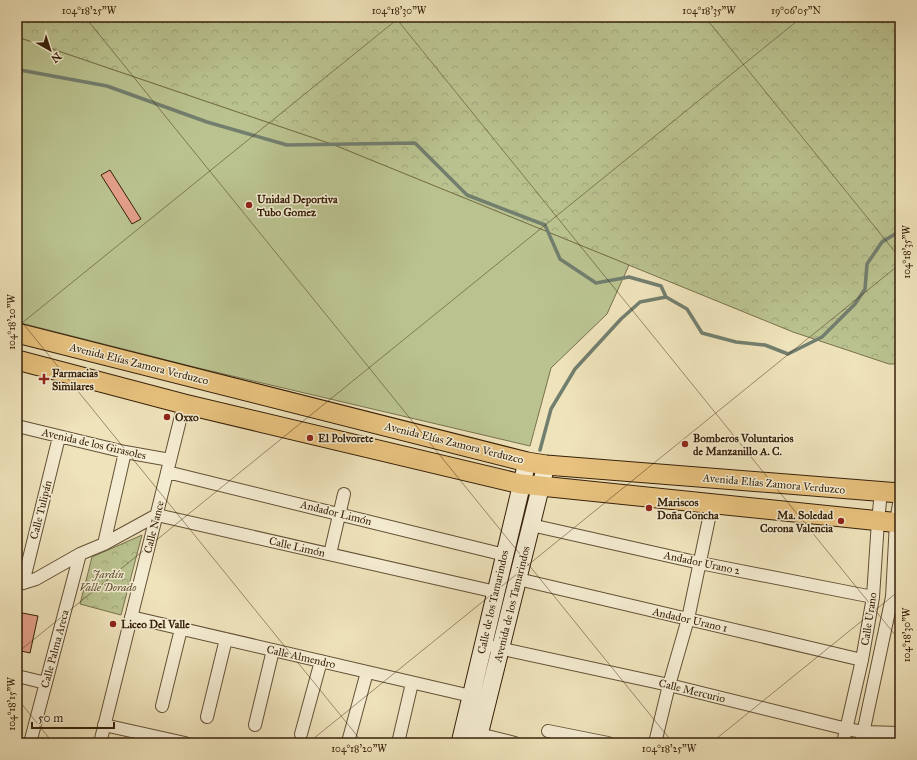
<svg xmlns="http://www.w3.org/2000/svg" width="917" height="760" viewBox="0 0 917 760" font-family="'IM FELL Great Primer',serif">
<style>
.park{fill:url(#park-crowns);stroke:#78724c}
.garden{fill:#bac390;stroke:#78724c}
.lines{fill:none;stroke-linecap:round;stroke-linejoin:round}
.stream{stroke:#727f6f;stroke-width:3.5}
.building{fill:#e3a089;stroke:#362009}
.street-casing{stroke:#645136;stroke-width:14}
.secondary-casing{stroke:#362009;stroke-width:19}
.primary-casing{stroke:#362009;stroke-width:21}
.street{stroke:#f5edd3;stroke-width:12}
.secondary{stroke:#f5edd3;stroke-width:17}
.primary{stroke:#e8c27e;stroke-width:19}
.ticks{fill:none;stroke:#362009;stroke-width:1;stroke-opacity:0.45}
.poi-dot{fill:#8f2418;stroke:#f5edd3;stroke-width:1.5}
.labels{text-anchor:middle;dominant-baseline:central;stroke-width:3;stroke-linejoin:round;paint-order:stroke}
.poi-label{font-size:11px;font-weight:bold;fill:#362009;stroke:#f5edd3;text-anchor:start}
.street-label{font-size:11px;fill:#362009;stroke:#f5edd3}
.park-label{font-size:11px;font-style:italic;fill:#5e5132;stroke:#f5edd3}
.neatline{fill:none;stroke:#362009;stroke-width:1.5}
.ticks-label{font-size:10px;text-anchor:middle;fill:#362009}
</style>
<defs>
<pattern id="park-crowns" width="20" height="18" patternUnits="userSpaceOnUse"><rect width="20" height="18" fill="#bac390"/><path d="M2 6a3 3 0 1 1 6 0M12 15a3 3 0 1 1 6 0" fill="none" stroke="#a0a77b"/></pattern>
</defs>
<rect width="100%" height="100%" fill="#efe3bb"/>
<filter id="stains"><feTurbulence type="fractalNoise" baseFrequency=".005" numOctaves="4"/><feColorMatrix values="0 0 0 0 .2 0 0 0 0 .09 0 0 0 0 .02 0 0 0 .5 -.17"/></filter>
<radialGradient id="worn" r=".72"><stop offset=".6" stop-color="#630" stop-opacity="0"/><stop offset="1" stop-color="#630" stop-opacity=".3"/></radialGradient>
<path class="park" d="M17,17h883v347h-11l-96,-32 -459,-187 -317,-108z
M142,535l-21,80 -41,-11 12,-47z"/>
<path class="garden" d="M17,37l317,108 295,120 -22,49 -56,54 -21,78 -336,-79 -177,-45z"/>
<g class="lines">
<path class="stream" d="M17,66l3,4 87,16 100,36 80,23 128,-2 52,52 78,30 15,34 36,24 33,-6 32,9 5,11
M540,450l11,-41 24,-40 46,-50 19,-17 26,-5 21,12 15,24 34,9 29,3 23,9 34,-17 33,-33 10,-15 2,-25 15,-22 18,-11"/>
</g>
<path class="building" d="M110,170l31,49 -9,5 -31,-49z
M17,612l21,4 -8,37 -13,-3z"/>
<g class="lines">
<g class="street-casing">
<path id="street" d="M17,426l108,26 45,8
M167,472l338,83
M531,525l169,38 173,34
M104,544l21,-92
M330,554l14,-60
M518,579l344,81
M23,583l36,-146
M17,584l6,-1 13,-4 44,-25 24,-10 53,-29 339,77
M131,617l340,79
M494,647l175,38 178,44 16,3 37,1
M17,676l29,7
M162,706l19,-77
M207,717l19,-78
M104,725l81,18
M255,725l18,-75
M548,731l60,12
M301,734l20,-73
M479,734l36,9
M348,742l19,-70
M30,743l50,-189
M100,743l84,-339
M398,743l14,-60
M655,743l14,-58 19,-66 24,-115
M843,743l19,-83 11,-63 5,-76 3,-29
M861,743l31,-146 4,-75 4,-24"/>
</g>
<g class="secondary-casing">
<path id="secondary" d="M460,743l67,-281
M477,743l69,-278"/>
</g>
<g class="primary-casing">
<path id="primary" d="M17,333l510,129 19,3 354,28
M17,360l167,44 337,80 379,39"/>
</g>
<use href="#street" class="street"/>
<use href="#secondary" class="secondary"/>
<use href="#primary" class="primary"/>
</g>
<path class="ticks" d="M85,17l588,726M395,17l505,624M705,17l195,241M17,316l346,427M17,327l383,-310M17,653l785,-636M17,698l36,45M308,743l592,-479M711,743l189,-153"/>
<g class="poi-dot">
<circle cx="249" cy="205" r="4"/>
<path d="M42 373h4v4h4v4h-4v4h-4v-4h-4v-4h4z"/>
<circle cx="167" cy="417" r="4"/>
<circle cx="310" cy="438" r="4"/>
<circle cx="685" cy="444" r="4"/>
<circle cx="649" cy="508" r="4"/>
<circle cx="841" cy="521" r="4"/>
<circle cx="113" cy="624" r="4"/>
</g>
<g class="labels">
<g class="poi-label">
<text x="257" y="199">Unidad Deportiva<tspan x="257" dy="13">Tubo Gomez</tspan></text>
<text x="52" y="373">Farmacias<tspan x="52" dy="13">Similares</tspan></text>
<text x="175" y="417">Oxxo</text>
<text x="318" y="438">El Polvorete</text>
<text x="693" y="438">Bomberos Voluntarios<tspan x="693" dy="13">de Manzanillo A. C.</tspan></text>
<text x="657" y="502">Mariscos<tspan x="657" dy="13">Doña Concha</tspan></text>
<text x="833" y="515" text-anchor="end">Ma. Soledad<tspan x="833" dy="13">Corona Valencia</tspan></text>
<text x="121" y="624">Liceo Del Valle</text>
</g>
<g class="street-label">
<text transform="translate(139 364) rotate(14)">Avenida Elías Zamora Verduzco</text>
<text transform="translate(454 443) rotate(14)">Avenida Elías Zamora Verduzco</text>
<text transform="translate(94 444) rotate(13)">Avenida de los Girasoles</text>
<text transform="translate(774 484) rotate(5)">Avenida Elías Zamora Verduzco</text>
<text transform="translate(41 510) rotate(-76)">Calle Tulipán</text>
<text transform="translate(336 513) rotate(14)">Andador Limón</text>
<text transform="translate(154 527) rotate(-76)">Calle Nance</text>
<text transform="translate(297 547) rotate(13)">Calle Limón</text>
<text transform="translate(702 563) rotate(12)">Andador Urano 2</text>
<text transform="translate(493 602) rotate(-77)">Calle de los Tamarindos</text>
<text transform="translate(512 604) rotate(-76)">Avenida de los Tamarindos</text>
<text transform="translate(869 619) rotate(-81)">Calle Urano</text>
<text transform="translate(690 620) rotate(13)">Andador Urano 1</text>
<text transform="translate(55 649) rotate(-75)">Calle Palma Areca</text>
<text transform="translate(301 657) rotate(13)">Calle Almendro</text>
<text transform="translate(692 691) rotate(14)">Calle Mercurio</text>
</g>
<g class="park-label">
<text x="108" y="574">Jardín<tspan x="108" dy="13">Valle Dorado</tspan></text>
</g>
</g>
<rect width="917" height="760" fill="none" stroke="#efe3bb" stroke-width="44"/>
<g transform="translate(50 50) rotate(141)" stroke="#f5edd3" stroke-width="3" paint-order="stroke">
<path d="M0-3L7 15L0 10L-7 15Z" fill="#362009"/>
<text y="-6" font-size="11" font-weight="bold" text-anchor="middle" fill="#362009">N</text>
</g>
<path d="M32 722v6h82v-6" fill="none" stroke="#362009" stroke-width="2"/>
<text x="38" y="722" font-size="12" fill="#362009" stroke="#f5edd3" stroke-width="3" paint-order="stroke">50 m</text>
<rect x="22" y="22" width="873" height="716" class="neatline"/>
<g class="ticks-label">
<text x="89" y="14">104°18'25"W</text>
<text x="399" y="14">104°18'30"W</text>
<text x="709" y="14">104°18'35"W</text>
<text x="796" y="14">19°06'05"N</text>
<text transform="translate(906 252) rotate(-90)" y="4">104°18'35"W</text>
<text transform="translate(11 322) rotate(-90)" y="4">104°18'20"W</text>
<text transform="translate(906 635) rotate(-90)" y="4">104°18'30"W</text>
<text transform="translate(11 704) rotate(-90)" y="4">104°18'15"W</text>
<text x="359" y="752">104°18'20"W</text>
<text x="669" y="752">104°18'25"W</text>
</g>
<rect width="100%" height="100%" filter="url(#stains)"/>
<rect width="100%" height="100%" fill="url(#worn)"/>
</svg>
